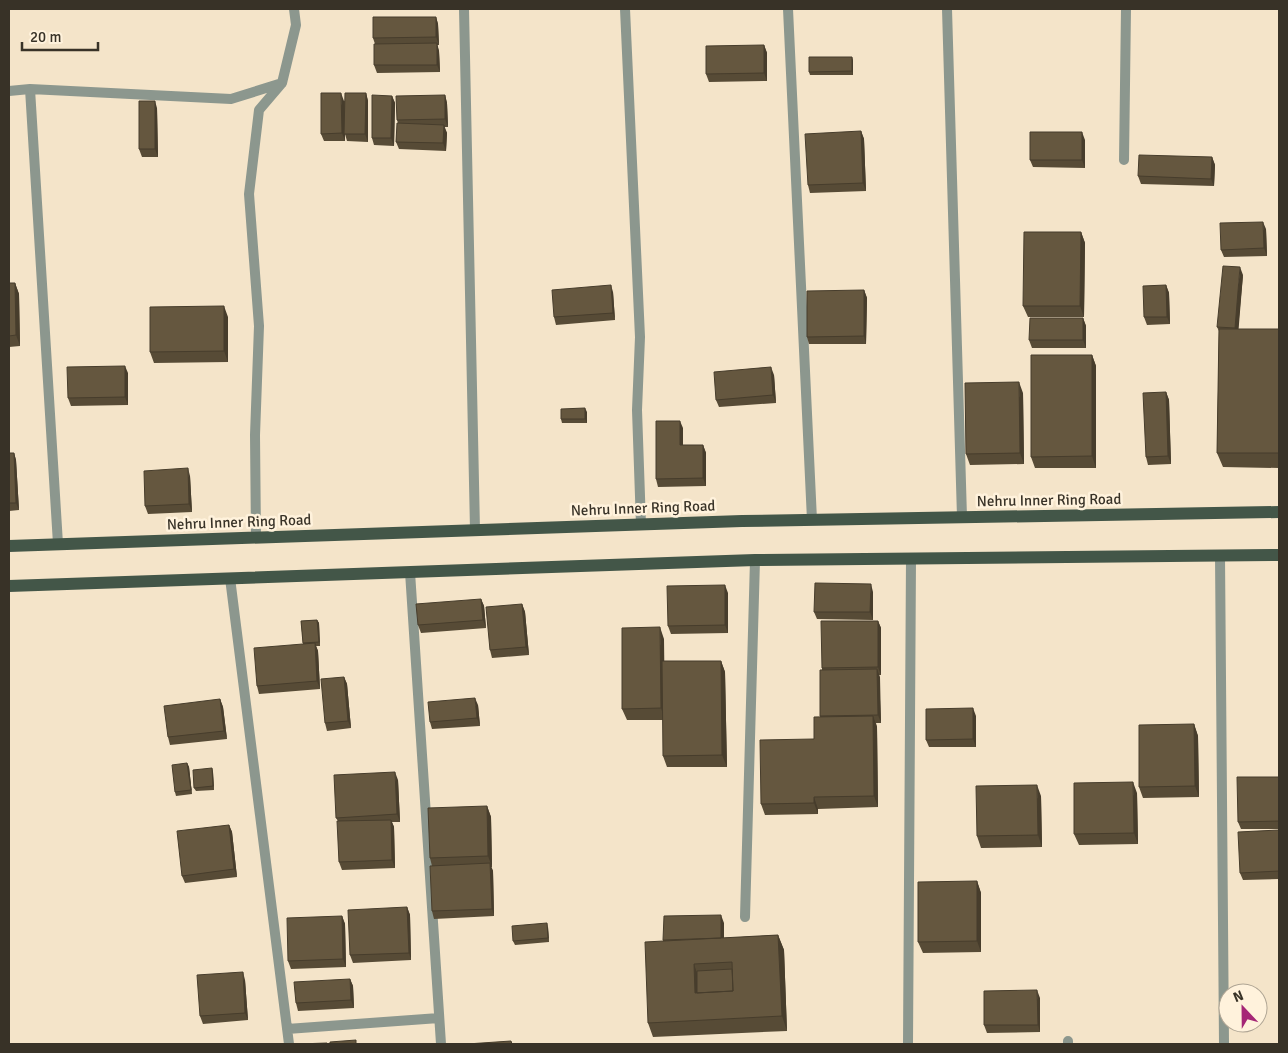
<svg xmlns="http://www.w3.org/2000/svg" width="1288" height="1053" viewBox="0 0 1288 1053" font-family="Signika,sans-serif">
<style>
.lines{fill:none;stroke-linecap:round;stroke-linejoin:round}
.street{stroke:#8c978e;stroke-width:10}
.primary{stroke:#435648;stroke-width:12}
.wall{fill:#574b36}
.shaded-wall{fill:#473d2c}
.building{fill:#65573f;stroke:#473d2c;fill-rule:evenodd}
.labels{text-anchor:middle;dominant-baseline:central;stroke-width:5;stroke-linejoin:round;paint-order:stroke}
.street-label{font-size:15px;fill:#383227;stroke:#fff2dc}
</style>
<rect width="100%" height="100%" fill="#f4e4c9"/>
<g class="lines">
<path class="street" d="M464,9l11,521
M625,9l15,328 -3,73 4,115
M788,9l24,511
M947,9l15,508
M30,89l28,455
M9,91l21,-2 201,10 51,-16 14,-58 -2,-16
M1124,160l2,-151
M256,538l-1,-103 4,-109 -10,-132 10,-84 23,-27
M1220,556l4,488
M410,572l31,472
M230,578l59,466
M745,917l10,-357
M287,1029l152,-11
M1068,1041v3
M908,1044l3,-485"/>
<path class="primary" d="M9,546l733,-25 537,-9
M9,586l746,-26 524,-5"/>
</g>
<path class="wall" d="M436,17l2,7 1,21h-2l2,6 1,21 -63,1 -3,-8 1,-21 -2,-6z
M764,45l3,8v28l-58,1 -3,-8z
M852,57l1,4v14h-43l-1,-3z
M366,93l2,8v41l-21,-1 -2,-7v7h-21l-3,-7 23,-33z
M445,95l2,8 1,24h-4l3,6 -1,18 -47,-2 -3,-7 2,-19 -1,-3z
M392,96l3,7 -1,43 -20,-1 -2,-7z
M157,108l1,49h-16l-3,-8z
M861,131l3,8 2,52 -56,2 -2,-8z
M1085,140v28l-52,-1 -3,-7z
M1212,157l3,8 -1,21 -73,-2 -3,-8z
M1266,229l1,27 -43,1 -3,-7z
M1081,232l4,11 -1,74h-56l-5,-11z
M1243,275l-5,54h41v139l-56,-1 -6,-14 2,-122 -2,-4z
M9,283h6l4,11 1,52 -11,1z
M1166,285l3,8 1,31 -23,1 -3,-8z
M864,290l3,8 -1,46h-57l-2,-7z
M613,292l2,28 -59,5 -2,-8z
M228,317v45l-74,1 -4,-11z
M1083,318l3,8v22h-54l-3,-8z
M1092,355l4,11v102h-61l-4,-11z
M128,373v32l-57,1 -3,-8z
M774,375l2,28 -57,4 -3,-7z
M1166,392l3,8 2,64 -23,1 -2,-8z
M1023,393l1,71 -54,1 -4,-11z
M587,412v11h-25l-1,-4z
M683,428v17h20l3,8v33l-48,1 -2,-8z
M9,453h5l2,7 3,50 -10,1z
M190,476l2,36 -44,2 -3,-8z
M873,592v28l-56,-1 -3,-7z
M728,593v40l-57,1 -3,-8z
M481,599l3,7 2,22 -65,5 -3,-8z
M522,604l3,8 4,43 -37,3 -2,-8z
M317,620l2,3 1,23h-4l2,5 2,38 -61,5 -2,-8 46,-42 -2,-23z
M878,621l3,7v47h-2l2,48h-5l1,4 1,80 -60,2v5l-53,1 -4,-11 53,-65 6,-22 2,-47v-2z
M664,639v22h57l4,11 2,95h-60l-4,-11v-36h-36l-5,-11z
M344,677l3,7 4,44 -24,3 -2,-8z
M220,699l3,8 4,32 -57,6 -2,-8z
M478,705l2,21 -48,3 -2,-7z
M976,716v31h-47l-3,-7z
M1194,724l4,12 1,61 -56,1 -4,-11z
M187,763l2,4 3,27 -16,2 -1,-4z
M212,768l1,4 1,18 -18,1 -2,-3z
M1279,777v52h-38l-3,-7z
M398,780l2,42h-8l2,5 1,41 -53,2 -3,-8 -1,-41 -2,-3z
M1137,793l1,51 -59,1 -5,-11z
M1041,796l1,51 -61,1 -4,-12z
M487,806l4,11 1,50h-1l2,4 1,45 -60,3 -2,-8v-45l-2,-8z
M229,825l3,7 5,45 -52,6 -3,-7z
M1279,830v49l-36,1 -3,-7z
M977,881l4,12v59l-58,1 -5,-11z
M407,907l3,8 1,45 -58,3 -3,-8z
M342,916l3,8 1,43 -55,2 -3,-8z
M724,923v15l54,-3 6,15 3,81 -134,6 -5,-14 15,-83z
M548,927l1,15 -34,3 -2,-4z
M350,979l3,7 1,22 -56,3 -2,-8z
M245,980l3,40 -45,4 -3,-8z
M1040,998v34l-53,1 -3,-8z"/>
<path class="shaded-wall" d="M436,17l2,7 1,21 -3,-8z
M437,43l2,8 1,21 -3,-7z
M764,45l3,8v28l-3,-8z
M852,57l1,4v14l-1,-4z
M341,93l3,8 1,40 -3,-8z
M366,93l2,8v41l-3,-8z
M445,95l2,8 1,24 -3,-8z
M392,96l3,7 -1,43 -3,-8z
M155,101l2,7 1,49 -3,-8z
M444,125l3,8 -1,18 -3,-8z
M861,131l3,8 2,52 -3,-8z
M1082,132l3,8v28l-3,-8z
M1212,157l3,8 -1,21 -3,-7z
M1263,222l3,7 1,27 -3,-8z
M1081,232l4,11 -1,74 -4,-11z
M1240,267l3,8 -5,61 -3,-8z
M15,283l4,11 1,52 -4,-11z
M611,285l2,7 2,28 -2,-7z
M1166,285l3,8 1,31 -3,-7z
M864,290l3,8 -1,46 -2,-8z
M224,306l4,11v45l-4,-11z
M1083,318l3,8v22l-3,-8z
M1092,355l4,11v102l-4,-12z
M125,366l3,7v32l-3,-8z
M771,367l3,8 2,28 -3,-8z
M1019,382l4,11 1,71 -4,-11z
M1166,392l3,8 2,64 -3,-8z
M585,408l2,4v11l-2,-4z
M680,421l3,7v25l-3,-8z
M703,445l3,8v33l-3,-8z
M14,453l2,7 3,50 -3,-7z
M188,468l2,8 2,36 -3,-8z
M871,584l2,8v28l-3,-8z
M725,585l3,8v40l-3,-8z
M481,599l3,7 2,22 -3,-8z
M522,604l3,8 4,43 -3,-8z
M317,620l2,3 1,23 -1,-4z
M878,621l3,7v47l-3,-8z
M660,627l4,12 1,81 -4,-12z
M315,643l3,8 2,38 -3,-8z
M721,661l4,11 2,95 -5,-12z
M877,669l3,8 1,46 -3,-8z
M344,677l3,7 4,44 -3,-7z
M475,698l3,7 2,21 -3,-8z
M220,699l3,8 4,32 -3,-8z
M973,708l3,8v31l-3,-8z
M873,716l4,11 1,80 -4,-11z
M1194,724l4,12 1,61 -4,-11z
M187,763l2,4 3,27 -1,-4z
M212,768l1,4 1,18 -1,-4z
M395,772l3,8 2,42 -3,-8z
M1133,782l4,11 1,51 -4,-11z
M1037,785l4,11 1,51 -4,-12z
M814,797l4,12v5l-4,-11z
M487,806l4,11 1,50 -4,-11z
M391,820l3,7 1,41 -3,-8z
M229,825l3,7 5,45 -3,-8z
M490,863l3,8 1,45 -2,-7z
M977,881l4,12v59l-4,-11z
M407,907l3,8 1,45 -2,-7z
M721,915l3,8v23l-3,-7z
M342,916l3,8 1,43 -3,-8z
M547,923l1,4 1,15 -1,-4z
M778,935l6,15 3,81 -5,-15z
M694,964l5,15 1,21 -5,-7z
M243,972l2,8 3,40 -3,-7z
M350,979l3,7 1,22 -3,-8z
M1037,990l3,8v34l-2,-7z"/>
<path class="building" d="M373,17h63v20l-63,1z
M437,43v22h-63v-21z
M764,45v28l-58,1v-28z
M809,57h43v14l-43,1z
M321,93h20l1,40 -21,1z
M345,93h21l-1,41h-21z
M372,95l20,1 -1,42h-19z
M445,95v24l-48,1 -1,-24z
M139,101h16v48h-16z
M397,123l47,2 -1,18 -47,-1z
M861,131l2,52 -55,2 -3,-51z
M1030,132h52v28h-52z
M1139,155l73,2 -1,22 -73,-3z
M1263,222l1,26 -43,2 -1,-27z
M1024,232h57l-1,74h-57z
M1223,266l17,1 -5,61 -18,-1z
M9,283h6l1,52 -7,1z
M611,285l2,28 -59,4 -2,-27z
M1166,285l1,32h-23l-1,-31z
M864,290v46l-57,1v-46z
M224,306v45l-74,1v-45z
M1030,318h53v22h-54z
M1219,329h60v124h-62z
M1031,355h61v101l-61,1z
M125,366v31l-57,1 -1,-31z
M771,367l2,28 -57,5 -2,-28z
M1019,382l1,71 -54,1 -1,-71z
M1166,392l2,64 -22,1 -3,-64z
M585,408v11h-24v-10z
M656,421h24v24h23v33l-47,1z
M9,453h5l2,50h-7z
M188,468l1,36 -44,2 -1,-35z
M815,583l56,1 -1,28h-56z
M725,585v40l-57,1 -1,-40z
M481,599l2,21 -65,5 -2,-21z
M522,604l4,43 -36,3 -4,-43z
M317,620l2,22 -16,1 -2,-22z
M821,621h57v46l-56,1z
M660,627l1,81 -39,1v-81z
M315,643l2,38 -60,5 -3,-38z
M662,661h59l1,94 -59,1z
M877,669l1,46 -58,1v-46z
M344,677l4,44 -23,2 -4,-44z
M475,698l2,20 -47,4 -2,-20z
M220,699l4,32 -56,6 -4,-31z
M973,708v31l-47,1v-31z
M873,716l1,80 -60,1v6l-53,1 -1,-64 54,-1v-22z
M1194,724l1,62 -56,1v-62z
M187,763l4,27 -16,2 -3,-27z
M212,768l1,18 -19,2 -1,-18z
M395,772l2,42 -61,4 -2,-43z
M1237,777h42v44l-41,1z
M1133,782l1,51 -60,1v-51z
M1037,785l1,50 -61,1 -1,-50z
M487,806l1,50 -58,2 -2,-50z
M391,820l1,40 -53,2 -2,-41z
M229,825l5,44 -52,7 -5,-45z
M1279,830v41l-39,2 -2,-41z
M490,863l2,46 -60,2 -2,-45z
M977,881v60l-59,1v-60z
M407,907l2,46 -59,2 -2,-45z
M721,915v23l-58,2 1,-24z
M342,916l1,43 -55,2 -1,-43z
M547,923l1,15 -35,3 -1,-15z
M778,935l4,81 -134,7 -3,-81zM732,962l1,29 -38,2 -1,-29z
M732,969l1,22 -36,2v-22z
M243,972l2,41 -45,3 -3,-41z
M350,979l1,21 -55,3 -2,-21z
M1037,990l1,35h-54v-34z
M356,1040v4h-26v-2z
M511,1041l1,3h-45z
M327,1043v1h-29z"/>
<g class="labels">
<g class="street-label">
<text transform="translate(1049 500) rotate(-1)">Nehru Inner Ring Road</text>
<text transform="translate(643 508) rotate(-2)">Nehru Inner Ring Road</text>
<text transform="translate(239 522) rotate(-2)">Nehru Inner Ring Road</text>
</g>
</g>
<rect width="1288" height="1053" fill="none" stroke="#383227" stroke-width="20"/>
<g transform="translate(1243 1008) rotate(338)"><circle r="24" fill="#fff2dc" stroke="#afa594"/>
<path d="M0-4L9 19L0 12L-9 19Z" fill="#a52676"/>
<text y="-8" font-size="14" font-weight="bold" text-anchor="middle" fill="#383227">N</text>
</g>
<path d="M22 42v8h76v-8" fill="none" stroke="#383227" stroke-width="2.5"/>
<text x="30" y="42" font-size="15" fill="#383227" stroke="#fff2dc" stroke-width="4" paint-order="stroke">20 m</text>
</svg>
